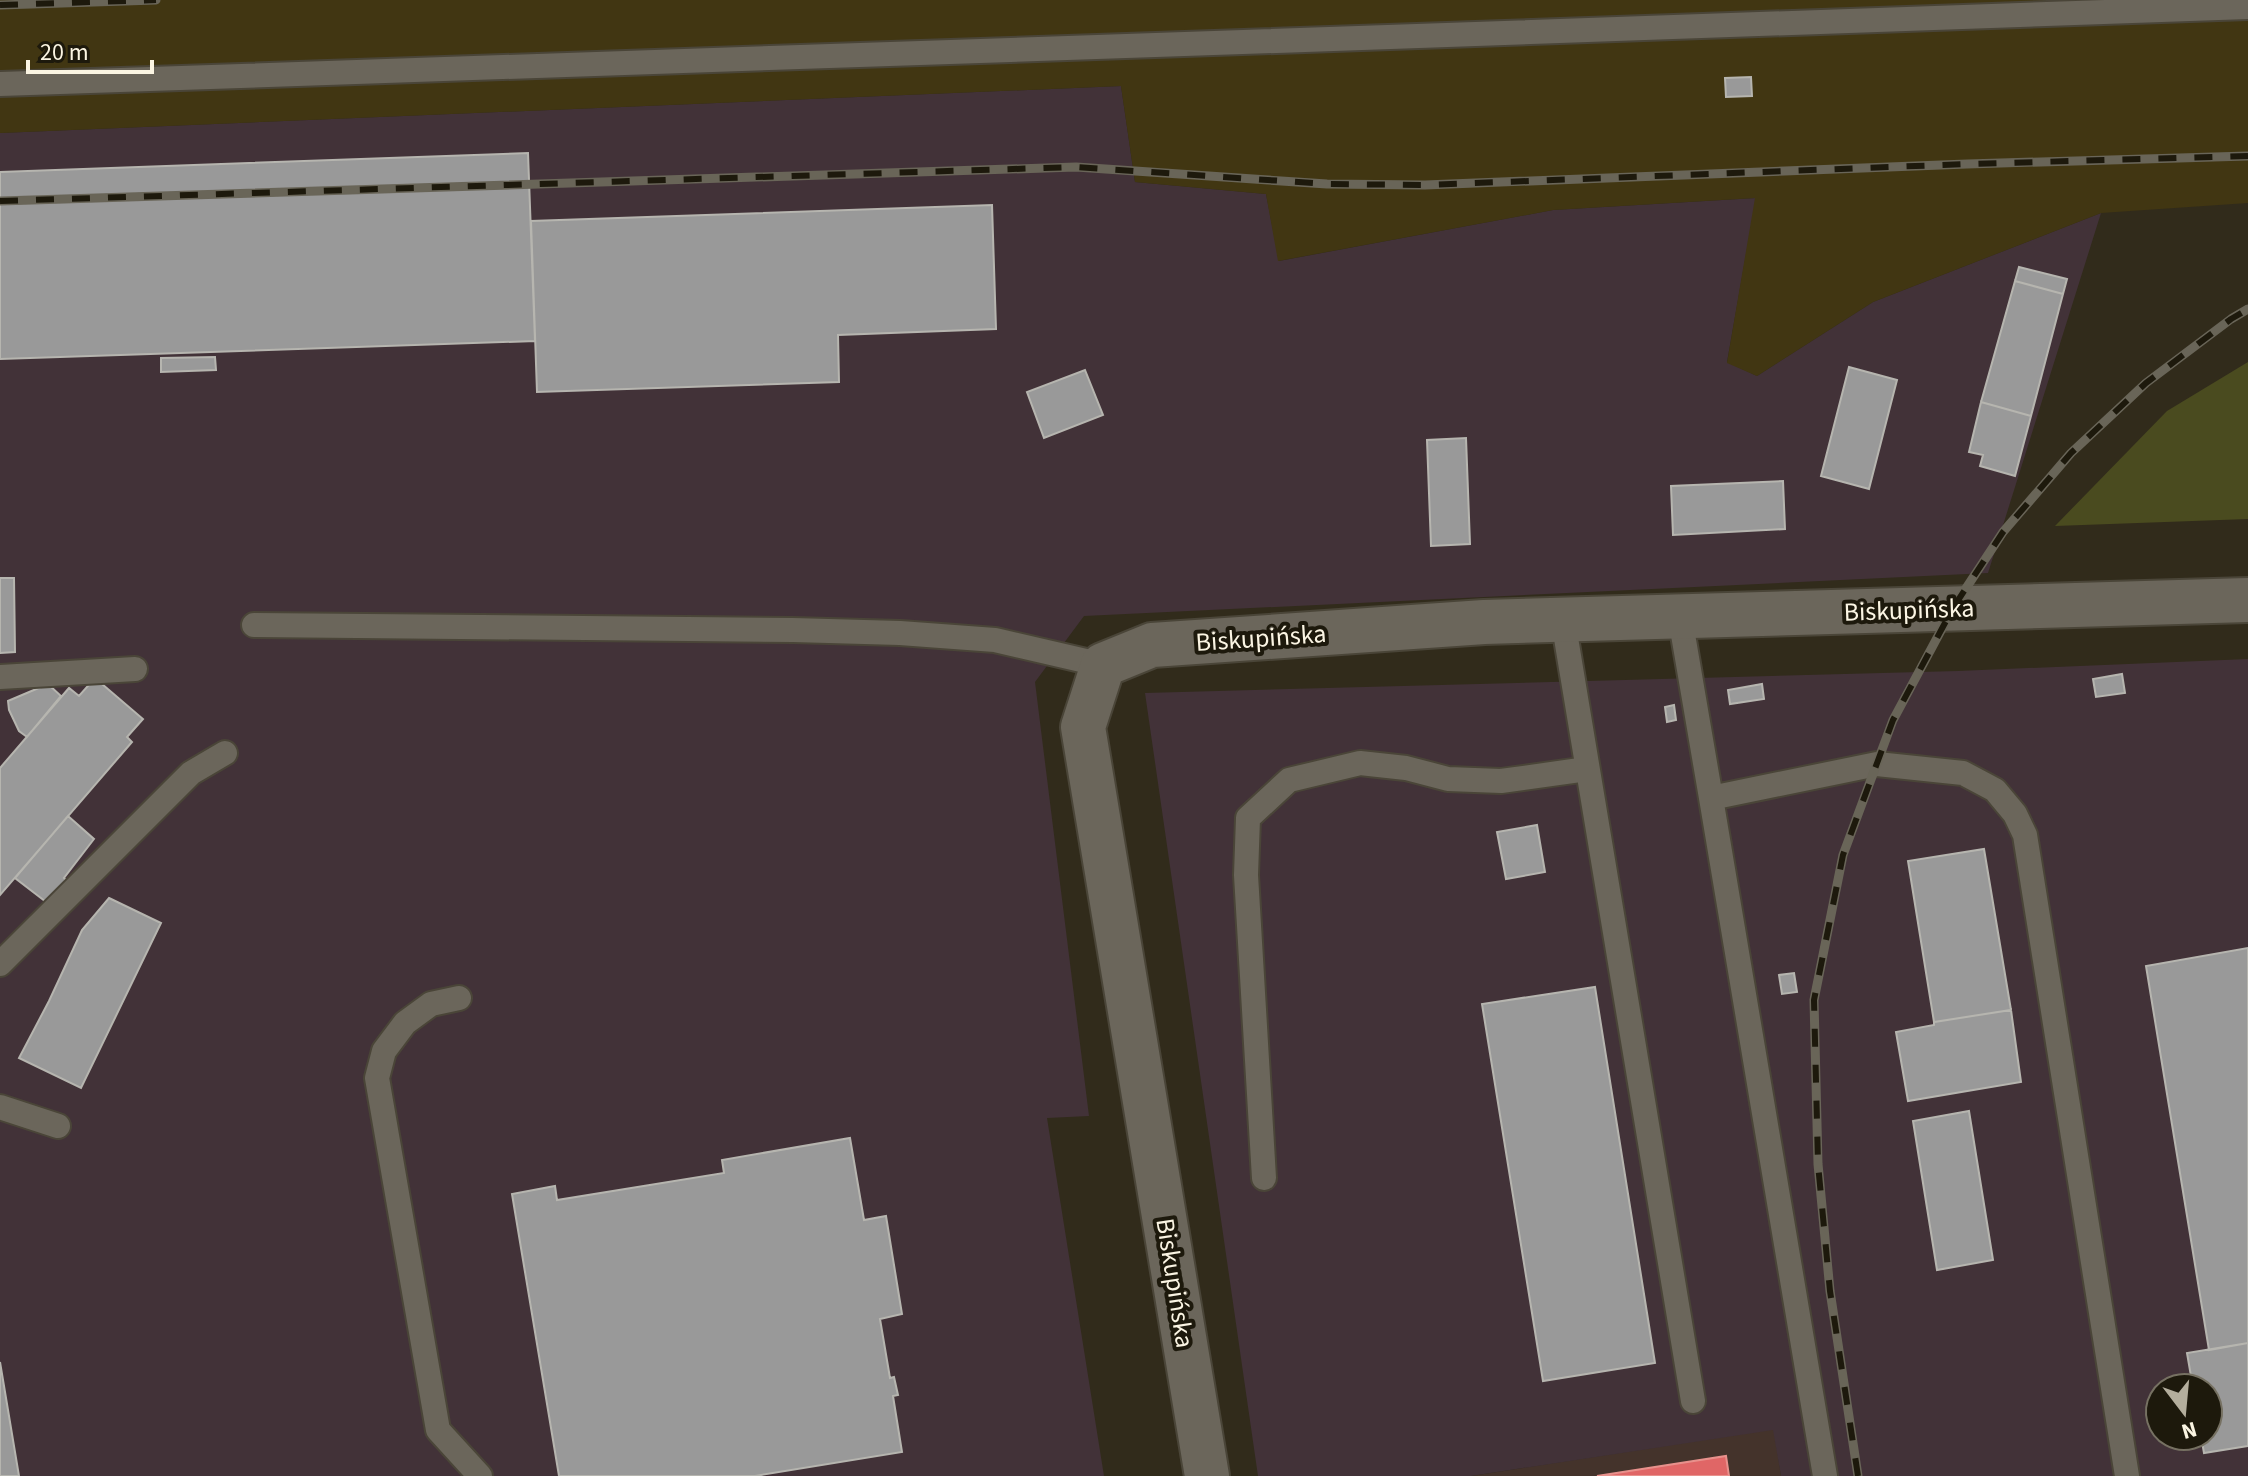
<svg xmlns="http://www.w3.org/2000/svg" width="2248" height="1476" viewBox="0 0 2248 1476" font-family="'Source Sans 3',sans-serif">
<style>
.commercial{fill:#44332b}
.industrial{fill:#423238;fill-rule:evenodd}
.built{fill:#413612}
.green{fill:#4a4b1f}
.shops{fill:#e06666;stroke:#e8918c;stroke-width:2}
.industry{fill:#999;stroke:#b6b5af;stroke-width:2}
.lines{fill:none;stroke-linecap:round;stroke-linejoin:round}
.lane-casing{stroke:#4a4538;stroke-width:28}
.street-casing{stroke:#4a4538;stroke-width:48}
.lane{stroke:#6b665b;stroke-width:24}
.street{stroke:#6b665b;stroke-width:44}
.rail-casing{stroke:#696558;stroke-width:9}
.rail{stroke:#1d190c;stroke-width:6;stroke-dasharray:18;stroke-linecap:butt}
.labels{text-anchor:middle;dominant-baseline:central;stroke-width:8;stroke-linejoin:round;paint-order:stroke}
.street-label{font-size:26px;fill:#fbf5e3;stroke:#1d190c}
</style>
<rect width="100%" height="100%" fill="#312b1b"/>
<path class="commercial" d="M1774,1429l7,47h-310z"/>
<path class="industrial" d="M1121,86l14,96 131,12 13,67 274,-51 203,-12 -29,164 30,14 116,-74 228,-89 -113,360 -904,43 -49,66 54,434 -42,2 57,358h-1104v-1343z
M2248,659v817h-467l-8,-46 -302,46h-213l-113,-783 813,-22zM2160,1388h48v48h-48z"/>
<path class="built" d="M0,0h2248v203l-147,10 -228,89 -116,74 -30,-13 28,-165 -202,12 -275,51 -12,-67 -131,-12 -14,-96 -1121,47z"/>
<path class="green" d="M2248,362v157l-193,7 112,-115z"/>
<path class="shops" d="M1726,1456l3,20h-132z"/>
<path class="industry" d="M1751,77l1,19 -26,1 -1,-19z
M528,153l7,188 -535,18v-187z
M992,205l4,124 -158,6 1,47 -302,10 -6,-171z
M2019,267l48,12 -4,15 -48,-13z
M2015,281l48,13 -32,122 -50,-14z
M215,357l1,13 -55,2v-14z
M1849,367l48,13 -28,109 -48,-13z
M1085,370l18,45 -59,23 -17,-46z
M1981,402l50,14 -16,60 -35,-10 3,-11 -14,-3z
M1466,438l4,106 -39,2 -4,-106z
M1783,481l2,48 -112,6 -2,-49z
M0,578h14l1,74 -15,1z
M2122,674l3,19 -29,4 -3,-18z
M95,678l48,41 -16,18 5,5 -132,153v-127l69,-80 10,8z
M48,684l13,12 -34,41 -8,-6 -10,-21 -1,-9z
M1762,684l2,15 -34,5 -2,-14z
M1674,705l2,15 -9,2 -2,-15z
M68,816l26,23 -30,39 2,2 -20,22 -31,-24z
M1537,825l8,47 -39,7 -9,-47z
M1984,849l27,161 -77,12 -26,-161z
M109,898l52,25 -80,165 -62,-30 30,-57 33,-71z
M2248,948v395l-39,7 -63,-384z
M1794,973l3,19 -15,2 -3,-19z
M1595,987l60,376 -112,18 -61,-377z
M2011,1010l10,72 -113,19 -12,-69 38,-7v-3z
M1969,1111l24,149 -56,10 -24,-149z
M850,1138l14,82 22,-4 16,98 -22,5 10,59 4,-1 4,18 -5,1 9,56 -147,24h-196l-47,-282 43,-8 2,14 167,-27 -2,-13z
M2248,1343v103l-44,7 -3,-17h7v-48h-15l-6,-35z
M0,1362l19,114h-19z"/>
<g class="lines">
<g class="lane-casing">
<path id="lane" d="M0,84c749,-22 1499,-53 2248,-77
M1680,617l31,181 166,-34 86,9 32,17 20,24 10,21 102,641
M1563,620l130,781
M254,625l539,5 107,3 95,7 108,25
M0,677l135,-8
M1711,798l114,678
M0,964l191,-191 34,-20
M459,998l-28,6 -26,19 -21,28 -7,27 61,352 42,46
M0,1107l58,19
M1264,1178l-18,-303 2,-57 41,-38 71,-17 46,5 42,11 53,2 86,-12"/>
</g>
<g class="street-casing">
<path id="street" d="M1207,1476l-124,-749 20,-62 49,-20 332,-23 764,-22"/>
</g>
<use href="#lane" class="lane"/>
<use href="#street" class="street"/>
<g class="rail-casing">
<path id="rail" d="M0,5l156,-5
M0,201l1076,-34 251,17 98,1 542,-21 281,-8
M1858,1476l-28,-185 -12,-127 -4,-164 29,-145 50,-135 60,-112 50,-76 68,-79 75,-70 85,-64 17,-10"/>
</g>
<use href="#rail" class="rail"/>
</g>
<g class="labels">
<g class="street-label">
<text transform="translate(1909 610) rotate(-2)">Biskupińska</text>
<text transform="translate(1261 638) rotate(-4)">Biskupińska</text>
<text transform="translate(1175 1283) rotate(81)">Biskupińska</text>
</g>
</g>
<g transform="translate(2184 1412) rotate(164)"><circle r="38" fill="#1d190c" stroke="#767162" stroke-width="2"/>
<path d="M0-6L14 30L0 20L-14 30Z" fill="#b4ae9d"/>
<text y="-12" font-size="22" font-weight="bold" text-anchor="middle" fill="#fbf5e3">N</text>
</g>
<path d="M28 60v12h124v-12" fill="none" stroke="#fbf5e3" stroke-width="4"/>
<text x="40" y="60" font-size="24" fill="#fbf5e3" stroke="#1d190c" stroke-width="6" paint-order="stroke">20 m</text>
</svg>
